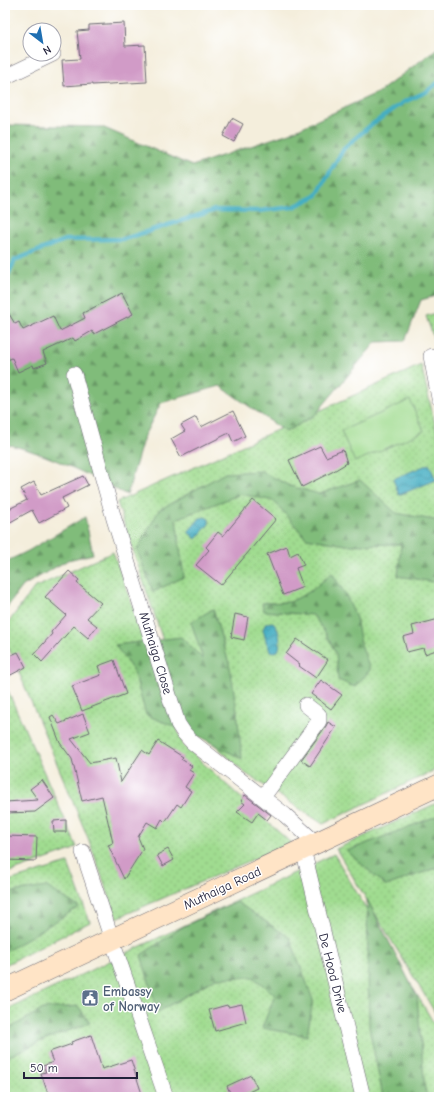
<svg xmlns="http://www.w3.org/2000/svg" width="444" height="1102" viewBox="0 0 444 1102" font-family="'Comic Neue',sans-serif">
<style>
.grass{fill:url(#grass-dots);stroke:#617f66}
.forest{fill:url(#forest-firs);stroke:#516f5a}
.pitch{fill:#a0dc90;stroke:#617f66}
.water{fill:url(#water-waves);stroke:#33687f}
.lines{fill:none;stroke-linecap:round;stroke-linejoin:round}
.stream{stroke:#44aec3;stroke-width:4.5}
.building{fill:#d19bc7}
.minor-casing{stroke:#6c6973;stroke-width:16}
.secondary-casing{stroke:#6c6973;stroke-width:22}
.minor{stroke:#fff;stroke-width:15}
.secondary{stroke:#ffe4c6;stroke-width:21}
.labels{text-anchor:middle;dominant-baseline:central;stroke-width:3;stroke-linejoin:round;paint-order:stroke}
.street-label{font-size:13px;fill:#22223b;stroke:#fff}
.service-label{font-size:13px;font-weight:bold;fill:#4e5e75;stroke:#fff;text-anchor:start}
</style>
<defs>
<pattern id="grass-dots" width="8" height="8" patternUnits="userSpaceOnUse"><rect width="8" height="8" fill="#a0dc90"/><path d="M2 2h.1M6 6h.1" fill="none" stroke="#8abc7d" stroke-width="1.8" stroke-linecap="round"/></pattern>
<pattern id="forest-firs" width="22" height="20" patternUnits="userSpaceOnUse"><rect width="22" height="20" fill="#80bc7a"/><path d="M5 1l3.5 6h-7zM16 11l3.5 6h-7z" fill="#689865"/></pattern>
<pattern id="water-waves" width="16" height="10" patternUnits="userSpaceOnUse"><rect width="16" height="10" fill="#44aec3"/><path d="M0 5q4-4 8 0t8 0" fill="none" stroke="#388da0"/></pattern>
</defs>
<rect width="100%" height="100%" fill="#fff"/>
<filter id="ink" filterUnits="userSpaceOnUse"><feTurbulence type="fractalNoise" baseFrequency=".025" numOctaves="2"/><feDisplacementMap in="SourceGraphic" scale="8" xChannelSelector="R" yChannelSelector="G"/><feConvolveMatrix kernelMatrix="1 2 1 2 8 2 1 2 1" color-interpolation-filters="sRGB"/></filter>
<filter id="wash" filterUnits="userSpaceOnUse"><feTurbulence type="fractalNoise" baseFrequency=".012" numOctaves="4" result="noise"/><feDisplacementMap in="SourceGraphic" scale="16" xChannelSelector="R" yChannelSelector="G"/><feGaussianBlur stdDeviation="0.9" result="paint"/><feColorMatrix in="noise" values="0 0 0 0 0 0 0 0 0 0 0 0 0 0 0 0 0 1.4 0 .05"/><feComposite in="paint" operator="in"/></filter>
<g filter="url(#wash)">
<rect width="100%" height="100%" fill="#f4eedc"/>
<path class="grass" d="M439,312v42l-13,-38z
M421,365l18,76v327l-116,56 -78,-51 -55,-51 -73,-220z
M113,552l70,193 108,98 -174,75 -29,-80 -83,-199v-12l29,-39z
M8,691l69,156 -5,3 -67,24v-181z
M439,802v217l-103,-170z
M334,854l105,178v65h-434v-86z
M68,863l22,59 -85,43v-83z"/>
<path class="forest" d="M439,47v248l-18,5 -16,41 -29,1 -61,73 -29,17 -66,-46 -59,17 -17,33 -17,59c-39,-20 -79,-42 -122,-51v-319l97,2 90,39 97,-33 90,-41z
M261,471l29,15 29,8 41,-14 36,33 43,8v62l-41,-7 3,-32 -55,1 -40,-7 -32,-37 -33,-7 -65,25 8,58 -31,15 -16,-42 22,-40 66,-37z
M85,517l8,37 -25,6 -45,26 -18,24v-48l23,-11z
M332,573l14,22 10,23 5,26 9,26 -15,17 -17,-7 -2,-26 -10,-20 -13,-19 -49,-4 -2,-8 28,-1 21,-11z
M213,609l17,58 7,44 5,48 -42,-22 -54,-22 -12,-43 -19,-27 66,-8 22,22 -12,-37z
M439,815v54h-6l-47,17 -39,-35z
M47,887l32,20 -74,45v-59z
M367,899l50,97 8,94 3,7h-45l-14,-70z
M237,902l53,36 23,62 -6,36 -45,-8 13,-33 -22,-18 -37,1 -58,34 -17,-57 43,-29z
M78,1006l12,17 -44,16 -41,19v-27l38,-22z"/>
<path class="pitch" d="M410,400l14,31 -69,31 -14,-31z"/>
<path class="water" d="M429,464l7,16 -37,15 -6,-16z
M205,517l4,2v5l-13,15 -8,-7 12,-14z
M273,622c6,5 9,22 5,29l-4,1 -4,-1 -4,-10 -3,-12 3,-6z"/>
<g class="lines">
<path class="stream" d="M5,281l10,-21 50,-20 59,-1 91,-29 44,1 34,-4 23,-11 28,-48 27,-23 33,-23 22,-10 13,-10"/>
</g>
<g id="blocks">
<path class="building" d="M124,23l1,23 20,-1 2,37 -55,3v-1l-28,2 -2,-26 18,-1 -3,-28 12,-1v-5z
M232,118l11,6 -9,18 -11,-6z
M122,293l11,21 -39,20 -2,-3 -17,10 -2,-3 -30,14 4,11 -13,5 -1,-3 -15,7 -6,-14 -7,3v-54l10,17 4,-2 4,8 30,-14 7,15 25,-13 -2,-5z
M233,411l12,25 -12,6 -4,-9 -48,24 -10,-18 14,-8 -4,-6 15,-8 5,10z
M320,446l6,11 17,-7 4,13 -15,9 -30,15 -13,-27z
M83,476l5,9 -26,13 5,10 -28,15 -7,-13 -27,15v-14l22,-11 -6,-11 13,-7 7,13z
M253,500l23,19 -55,66 -25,-20 13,-15 -3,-3 12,-15 5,4z
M287,546l3,10 8,-4 6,13 -8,3 7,19 -20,8 -16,-41z
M69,571l10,9 -2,3 24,20 -14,15 10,8 -9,12 -14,-12 -32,36 -8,-8 18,-20 -1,-2 15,-17 -21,-18z
M235,614l13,3 -4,23 -13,-3z
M439,619v30l-14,5 -2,-6 -16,4 -4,-15 11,-3 -2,-8z
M297,639l31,21 -12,18 -17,-12 1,-1 -14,-11z
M18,652l8,15 -21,11v-20z
M114,660l12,34 -44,17 -10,-25 29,-11 -3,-9z
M321,680l21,15 -11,14 -20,-15z
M83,714l7,18 -19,7 19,24 26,-5 5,24 21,-32 7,5 9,-14 25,16 -2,2 11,7 -3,4 5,3 -9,14 6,4 -10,16 -4,-3 -12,18 -3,-3 -5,9 -10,-6 -9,15 5,12 -19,30 -16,-34 5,-2 -11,-47 -20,5 -10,-42 -12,-16 -10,-26 3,-2 6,9z
M328,722l8,5 -26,39 -9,-6 25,-34z
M42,780l12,18 -19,14 -30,1v-11l33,-2 -8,-11z
M245,795l26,20 -4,5 -9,-7 -6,9 -15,-10 8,-8 -4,-3z
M66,820v12h-12l-1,-11z
M5,836l32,1 -1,24 -31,-1z
M168,849l6,11 -11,6 -6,-11z
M242,1004l4,18 -31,9 -6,-21 18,-5 1,2z
M91,1035l11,34 29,-9 12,37h-94l-8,-24 5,-1 -3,-6 10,-4 -4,-10 23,-8 -1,-2z
M251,1075l6,13 -19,9h-6l-5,-11z"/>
</g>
</g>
<g filter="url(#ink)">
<use href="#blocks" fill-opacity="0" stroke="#6c6973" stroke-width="1"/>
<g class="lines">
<g class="minor-casing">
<path id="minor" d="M5,77l48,-23
M431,356l8,42
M74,374l40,145 64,205 6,9 8,9 93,73 31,28
M263,797l56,-76v-6l-13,-10
M303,849l60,248
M83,852l29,88 54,157"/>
</g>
<g class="secondary-casing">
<path id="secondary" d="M5,990l434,-205"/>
</g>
<use href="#minor" class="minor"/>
<use href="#secondary" class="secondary"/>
</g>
</g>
<defs>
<g id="civic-square" transform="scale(0.9)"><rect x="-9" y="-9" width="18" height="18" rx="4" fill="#5c6f8a" stroke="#fff"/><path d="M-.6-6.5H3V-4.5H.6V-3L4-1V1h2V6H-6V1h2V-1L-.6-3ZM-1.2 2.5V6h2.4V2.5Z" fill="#fff"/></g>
</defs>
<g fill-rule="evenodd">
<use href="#civic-square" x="90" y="998"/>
</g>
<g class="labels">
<g class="street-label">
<text transform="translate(156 653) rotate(73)">Muthaiga Close</text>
<text transform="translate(222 888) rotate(-25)">Muthaiga Road</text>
<text transform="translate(333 973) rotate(76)">De Hood Drive</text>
</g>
<g class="service-label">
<text x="103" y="991">Embassy<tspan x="103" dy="15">of Norway</tspan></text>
</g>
</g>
<rect width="444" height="1102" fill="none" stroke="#fff" stroke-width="20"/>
<g transform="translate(42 42) rotate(149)"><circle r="19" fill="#ffffff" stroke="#a7a7b1"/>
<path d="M0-3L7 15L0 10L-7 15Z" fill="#1f6fb2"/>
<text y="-6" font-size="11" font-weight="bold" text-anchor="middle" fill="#22223b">N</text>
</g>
<path d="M24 1072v6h113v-6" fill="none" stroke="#22223b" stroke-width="2"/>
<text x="30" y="1072" font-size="12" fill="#22223b" stroke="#ffffff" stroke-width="3" paint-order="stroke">50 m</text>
</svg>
